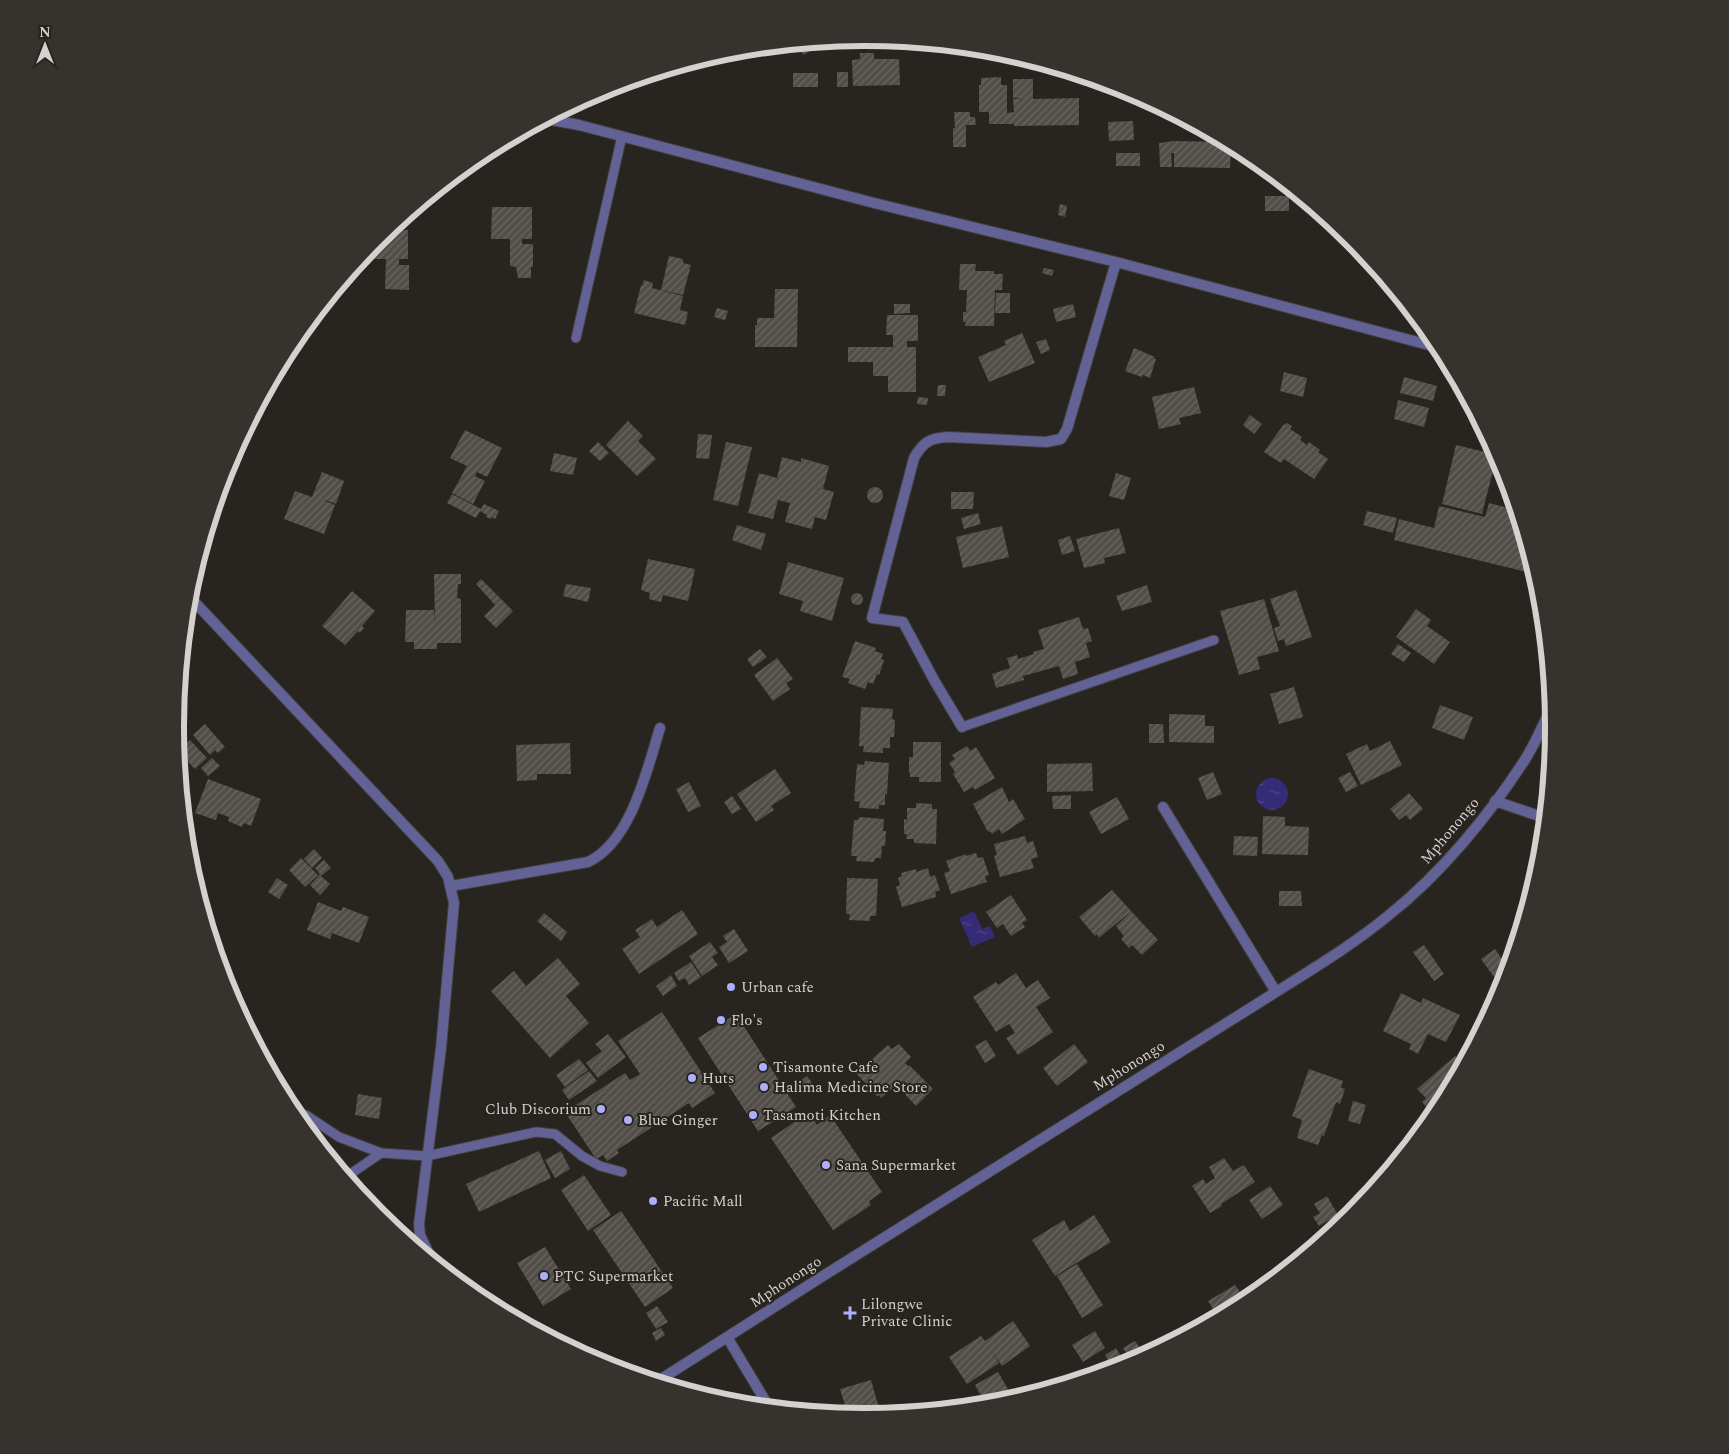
<svg xmlns="http://www.w3.org/2000/svg" width="1729" height="1454" viewBox="0 0 1729 1454" font-family="Spectral,serif">
<style>
.water{fill:url(#water-ripples)}
.building{fill:url(#building-hatch)}
.lines{fill:none;stroke-linecap:round;stroke-linejoin:round}
.service-casing{stroke:#44403b;stroke-width:11}
.minor-casing{stroke:#44403b;stroke-width:12}
.service{stroke:#636297;stroke-width:9}
.minor{stroke:#636297;stroke-width:10}
.poi-dot{fill:#afaefa;stroke:#28241f;stroke-width:2}
.labels{text-anchor:middle;dominant-baseline:central;stroke-width:4;stroke-linejoin:round;paint-order:stroke}
.street-label{font-size:15px;fill:#d4d1ce;stroke:#28241f}
.poi-label{font-size:15px;fill:#d4d1ce;stroke:#28241f;text-anchor:start}
.rim{fill:none;stroke:#d4d1ce;stroke-width:6}
</style>
<defs>
<pattern id="water-ripples" width="26" height="14" patternUnits="userSpaceOnUse" patternTransform="scale(1.25)"><rect width="26" height="14" fill="#352b76"/><path d="M2 4q2-2 4 0t4 0M15 11q2-2 4 0t4 0" fill="none" stroke="#514988"/></pattern>
<pattern id="building-hatch" width="6" height="6" patternUnits="userSpaceOnUse" patternTransform="scale(1.25)"><rect width="6" height="6" fill="#524d48"/><path d="M-1 1l2-2M0 6l6-6M5 7l2-2" fill="none" stroke="#6a6661"/></pattern>
</defs>
<rect width="100%" height="100%" fill="#28241f"/>
<path class="water" d="M1256 794a16 16 0 1 1 32 0a16 16 0 1 1-32 0Z
M974,911l8,18 8,-3 5,11 -23,10 -13,-29z"/>
<path class="building" d="M807,43h5l3,4 -11,8 -5,-6z
M860,53h14v6h25l1,26 -47,1 -1,-26 8,-1z
M837,72h11v15h-11z
M793,73h25v14h-25z
M1001,77v8h6v28l7,-1 -1,-13h10l-10,-1v-19h20v20l46,-1v27l-65,1v-2h-25v-12h-10v-27h2v-7z
M954,112h16v5h5l1,8h-10v22h-13v-19h2z
M1133,121l1,19 -25,1 -1,-19z
M1174,141l52,1 5,3 -1,23 -56,-1v-14h-3l1,14h-12l-1,-24z
M1116,153h24v13h-24z
M1265,196h24v15h-24z
M1060,204l7,2 -2,11 -7,-2z
M492,207h40v32h-10v5h11v23h-2v11h-13l-2,-11 -6,-1v-27h-19z
M408,230v29h-9v6h10v25l-24,-1 1,-30h-18v-8l9,-12 11,-8z
M669,256l14,3v4l8,2 -8,30 -22,-5z
M960,264h16l-1,7h19v3h9l-1,16h-7l-1,36h-29l1,-4h-3v-10h3l1,-22h-8z
M1044,268l10,2 -2,6 -10,-3z
M644,280l9,3 -1,5 31,8 -3,14 8,2 -3,13 -51,-12 7,-28 1,1z
M775,289h23l-1,58h-42v-22h2v-7h17z
M996,293h14v20h-15z
M894,304h16v9l-16,1z
M1073,304l3,13 -20,5 -3,-13z
M717,308l11,3 -3,9 -11,-3z
M887,315h31v26h-11v6h9v45h-28v-16h-15v-14h-25v-15h45v-12h-7z
M1022,333l13,30 -46,19 -11,-25 28,-12 -2,-4z
M1046,339l4,11 -9,4 -5,-12z
M1134,348l21,9 -1,2h2l-6,19 -7,-3 -1,2 -17,-6z
M1284,372l23,6 -4,19 -23,-6z
M1404,377l33,9 -4,15 -33,-8z
M938,385h8l-1,11h-8z
M1194,387l7,26 -22,5 2,6 -22,5 -7,-32z
M918,397l10,1 -1,7 -10,-1z
M1398,400l31,8 -5,19 -30,-8z
M1250,415l12,9 -8,10 -11,-9z
M628,421l15,15 -5,5 18,18 -19,17 -31,-31z
M1287,423l5,3 -2,3 12,8 -2,3 7,5 2,-3 11,8 -2,2 10,7 -14,20 -30,-20 -3,4 -17,-11 20,-28 1,1z
M465,430l37,18 -15,29 -10,-5 -2,4 10,5 -12,23 -21,-11 15,-27 -17,-8z
M698,434l14,1 -3,24 -13,-1z
M598,442l11,11 -9,8 -11,-10z
M726,442l26,5 -14,59 -25,-6z
M1456,445l41,10 -15,59 -40,-10z
M554,453l23,5 -4,17 -23,-4z
M782,457l19,5v-4l28,8 -6,23 11,3 -8,28 -11,-3 -3,12 -27,-7 5,-19 -12,-3 -5,19 -25,-6 11,-40 18,5z
M322,472l22,9 -8,23 -11,-4v1l10,4 -11,29 -40,-15 11,-28 17,6z
M1116,473l15,5 -7,22 -15,-4z
M867 495a8 8 0 1 1 16 0a8 8 0 1 1-16 0Z
M951,492h23l-1,17h-22z
M452,494l29,15 -5,9 -29,-15z
M1489,503l27,7 19,64 -141,-34 5,-21 35,9 5,-22 46,11z
M484,504l15,7 -4,8 -3,-2 -1,2 -5,-2 1,-2 -7,-4z
M1367,511l30,7 -4,15 -30,-8z
M978,513l3,11 -17,5 -3,-11z
M737,525l29,9 -5,16 -29,-10z
M1002,526l7,31 -46,11 -7,-31z
M1119,528l7,25 -22,5 1,5 -21,5 -8,-29z
M1070,536l5,15 -13,4 -4,-15z
M648,559l47,10 -7,32 -25,-6 -2,7 -12,-3 1,-6 -9,-3z
M788,562l56,16 -12,43 -32,-10 3,-10 -24,-7z
M434,574h27v10h-3l-1,14 4,1v44h-24v6h-23v-7h-9l1,-32h28l1,12z
M481,579l32,32 -17,17 -12,-12 11,-11 -19,-21z
M566,584l25,4 -3,14 -25,-6z
M1147,585l5,17 -30,9 -6,-15z
M1296,590l16,47 -26,9 -2,-7 -6,2 -4,-13 6,-2 -10,-27z
M352,591l23,20 -13,15 2,2 -4,5 -2,-2 -13,14 -23,-19z
M851 599a6 6 0 1 1 12 0a6 6 0 1 1-12 0Z
M1264,599l15,52 -22,6 3,12 -21,6 -19,-64z
M1416,609l15,11 -4,6 23,16 -16,22 -38,-27z
M1079,617l4,12 5,-1 4,13 -6,2 4,14 -15,5 3,12 -15,5 -4,-13 -36,10 1,4 -28,8 -4,-14 18,-6 -3,-10 10,-3 1,4 16,-5 -1,-2 11,-3 -6,-19z
M855,641l21,7 -1,3 8,3 -2,5 3,1 -5,15 -2,-1 -4,10 -5,-2 -3,7 -17,-6 2,-4 -8,-2z
M1398,644l13,9 -7,9 -13,-8z
M760,649l7,8 -14,10 -6,-8z
M777,658l16,21 -7,4 4,6 -17,12 -19,-26z
M1294,687l9,30 -24,7 -9,-30z
M1440,705l33,12 -9,23 -32,-12z
M861,707l32,2 -1,10 3,1 -1,17h-4v11h-7v5l-20,-1 1,-6h-5z
M1169,714l36,1v11h9v17l-45,-1z
M205,724l20,23 -7,6 -3,-3 -5,5 -17,-20z
M1149,724h14l1,19h-15z
M190,740l17,18 -12,11 -17,-17z
M1390,741l12,24 -41,20 -15,-31 21,-10 3,7z
M913,742h28v40h-22v-5h-9v-4h-1v-16h4z
M570,743l1,31h-34v6l-20,1 -1,-36z
M967,746l3,5 6,-4 19,31 -20,12 -2,-3 -9,5 -11,-18 2,-2 -6,-9 6,-4 -3,-4z
M212,758l8,8 -12,10 -7,-8z
M865,761l24,2 -2,31h-2v11h-6v4l-20,-1 1,-6 -6,-1 3,-37 7,1z
M1092,763l1,28 -46,1v-28z
M775,769l16,24 -20,13 3,4 -18,12 -19,-28z
M1213,772l9,22 -15,6 -9,-22z
M1350,772l8,14 -12,6 -8,-14z
M208,779l53,20 -10,27 -7,-3 -2,4 -14,-6 1,-4 -11,-4 -2,7 -21,-7z
M689,782l12,24 -13,6 -12,-23z
M1002,787l7,15 4,-3 12,20 -23,15 -3,-5 -7,5 -2,-3 -2,1 -15,-28z
M1409,793l14,16 -13,11 -4,-5 -7,5 -9,-11z
M1071,795v14h-18l-1,-13z
M732,796l9,13 -9,5 -8,-12z
M1117,797l12,22 -28,15 -12,-22z
M916,803l16,1v5h5l-1,35 -22,-1v-4h-8l1,-5h-3v-15l3,1v-12h9z
M1263,816l22,1v9l24,1 -1,28 -46,-1z
M859,817l25,2 -1,12h3l-1,15h-3l-1,12h-6l-1,4 -18,-1 1,-5h-6l3,-36h4z
M1025,836l2,7 6,-2 5,16 -7,2 3,9 -34,9 -6,-21 3,-1 -3,-11z
M1234,836l24,1 -1,19 -24,-1z
M314,849l8,9 -10,10 -8,-9z
M976,853l2,5 5,-1 6,18 -4,1 2,6 -36,12 -7,-21 6,-2 -4,-10 20,-7v2z
M301,858l17,17 -13,12 -16,-17z
M324,860l7,8 -10,8 9,8 -10,11 -10,-10 10,-11 -5,-6z
M928,868l2,9 5,-2 5,15 -5,2 1,5 -34,10 -6,-20 4,-2 -2,-7 4,-2 -1,-3 15,-4v3z
M277,878l11,7 -9,14 -11,-7z
M847,878l31,1 -2,37h-6v5l-21,-1 1,-6h-4z
M1112,890l19,21 -32,27 -2,-4 -2,2 -16,-19z
M1279,891h22l1,15h-23z
M1011,895l16,25 -5,3 3,4 -14,9 -8,-12 -6,4 -11,-16z
M318,902l23,9 2,-4 26,10 -10,26 -27,-10 -2,6 -23,-9z
M682,910l16,24 -59,40 -17,-25 18,-12 -5,-7 17,-11 5,8z
M1131,911l27,29 -16,15 -10,-10 -3,3 -8,-9 3,-3 -8,-10z
M544,913l23,19 -6,9 -24,-20z
M734,929l14,22 -19,12 -10,-16 8,-5 -4,-6z
M710,942l8,11 -6,4 6,8 -16,11 -13,-20z
M1424,945l20,29 -10,7 -21,-29z
M1495,949l13,19 -6,20 -21,-29z
M558,958l22,26 -14,12 23,27 -39,35 -59,-67 23,-20 12,15z
M691,962l10,15 -12,8 -4,-7 -6,3 -5,-8z
M1016,973l10,15 12,-8 12,18 -14,9 17,25 -35,23 -12,-17 9,-5 -6,-9 -13,8 -23,-35 23,-15 2,3z
M671,975l6,11 -14,10 -7,-10z
M1401,993l20,10 2,-5 37,17 -14,27 -18,-8 -10,20 -9,-5 2,-5 -28,-13z
M662,1012l53,81 -23,15 -3,-5 -72,47 2,3 -12,8 -4,-6 -7,4 -31,-47 60,-39 5,7 10,-6 -22,-33z
M736,1014l60,93 -38,24 -60,-93z
M608,1034l18,23 -28,21 -12,-15 16,-12 -7,-7z
M986,1040l10,16 -11,7 -10,-17z
M899,1044l12,13 -6,6 3,3 1,-1 24,24 -17,17 -20,-21 -15,13 -2,-3 -2,1 -21,-23 32,-28 4,4z
M1074,1044l14,18 -31,24 -14,-18z
M1467,1044l4,4 -6,11 -7,-5z
M1455,1056l8,8 -9,8 3,3 -19,35 -5,5 -11,-13 4,-4 -9,-9z
M579,1059l9,11 -23,17 -9,-12z
M1309,1069l34,12 -2,7 4,1 -5,15 -4,-2 -12,34 -2,-1 -4,10 -21,-7 5,-18 -10,-4z
M589,1071l8,10 -28,19 -7,-10z
M807,1076l7,10 -9,5 -6,-9z
M358,1094l24,4 -3,21 -24,-4z
M1353,1101l13,4 -6,19 -12,-3z
M809,1112l8,13 13,-10 52,77 -13,9 2,4 -38,25 -62,-92z
M539,1151l12,27 -72,34 -13,-28z
M561,1151l9,18 -15,9 -10,-18z
M1224,1158l9,13 11,-6 11,17 -34,22 1,2 -12,7 -18,-27 11,-7 3,5 9,-6 -6,-11z
M584,1175l27,40 -23,16 -27,-41z
M1270,1186l13,19 -21,14 -13,-19z
M1327,1196l11,19 -19,11 -6,-9 7,-4 -6,-9z
M621,1211l52,77 -28,19 -52,-77z
M1094,1215l17,27 -56,34 -23,-36 32,-20 6,11z
M545,1247l26,42 -28,17 -26,-43z
M1077,1264l26,41 -21,13 -25,-42z
M1235,1285l7,10 -27,17 -7,-11z
M657,1306l11,16 -12,7 -10,-16z
M1013,1321l17,25 -28,20 -10,-15 7,12 -32,21 -18,-27 32,-21 4,5z
M661,1328l4,7 -9,6 -4,-8z
M1095,1331l10,17 -22,14 -11,-17z
M1135,1341l10,14 -13,7 -9,-14z
M1116,1348l10,17 -13,4 -8,-14z
M998,1372l11,19 -23,14 -11,-20z
M871,1380l10,35 -17,1 -16,-1 -8,-26z
M935,1403l3,6 -27,3v-1z"/>
<g class="lines">
<g class="service-casing">
<path id="service" d="M576,338l46,-202
M962,727l252,-87
M296,1116l10,-1 33,22 42,16
M346,1177l35,-24 46,3 109,-24 19,2 27,22 18,10 22,6"/>
</g>
<g class="minor-casing">
<path id="minor" d="M546,119l33,6 295,78 242,59 324,86
M188,595l250,266 10,16 6,26 -13,145 -22,176 1,11 12,25
M962,727l-28,-47 -31,-58 -31,-4 42,-160c9,-16 16,-20 34,-21l98,5 15,-3 6,-10 49,-167
M1495,801l50,17
M1163,807l113,185
M451,886l137,-24c43,-20 59,-92 72,-134
M727,1337l42,70
M658,1381l165,-105 453,-284c38,-24 78,-48 113,-77 53,-42 101,-101 137,-157 10,-16 17,-34 26,-51"/>
</g>
<use href="#service" class="service"/>
<use href="#minor" class="minor"/>
</g>
<g class="poi-dot">
<circle cx="731" cy="987" r="5"/>
<circle cx="721" cy="1020" r="5"/>
<circle cx="763" cy="1067" r="5"/>
<circle cx="692" cy="1078" r="5"/>
<circle cx="764" cy="1087" r="5"/>
<circle cx="601" cy="1109" r="5"/>
<circle cx="753" cy="1115" r="5"/>
<circle cx="628" cy="1120" r="5"/>
<circle cx="826" cy="1165" r="5"/>
<circle cx="653" cy="1201" r="5"/>
<circle cx="544" cy="1276" r="5"/>
<path d="M847.5 1305.5h5v5h5v5h-5v5h-5v-5h-5v-5h5z"/>
</g>
<g class="labels">
<g class="street-label">
<text transform="translate(1450 831) rotate(-50)">Mphonongo</text>
<text transform="translate(1129 1066) rotate(-32)">Mphonongo</text>
<text transform="translate(786 1282) rotate(-33)">Mphonongo</text>
</g>
<g class="poi-label">
<text x="741" y="987">Urban cafe</text>
<text x="731" y="1020">Flo's</text>
<text x="773" y="1067">Tisamonte Cafe</text>
<text x="702" y="1078">Huts</text>
<text x="774" y="1087">Halima Medicine Store</text>
<text x="591" y="1109" text-anchor="end">Club Discorium</text>
<text x="763" y="1115">Tasamoti Kitchen</text>
<text x="638" y="1120">Blue Ginger</text>
<text x="836" y="1165">Sana Supermarket</text>
<text x="663" y="1201">Pacific Mall</text>
<text x="554" y="1276">PTC Supermarket</text>
<text x="861" y="1304">Lilongwe<tspan x="861" dy="17">Private Clinic</tspan></text>
</g>
</g>
<path d="M0 0H1729V1454H0ZM864 46H865A680 680 0 0 1 1545 726V728A680 680 0 0 1 865 1408H864A680 680 0 0 1 184 728V726A680 680 0 0 1 864 46Z" fill="#36322d" fill-rule="evenodd"/>
<path class="rim" d="M864 46H865A680 680 0 0 1 1545 726V728A680 680 0 0 1 865 1408H864A680 680 0 0 1 184 728V726A680 680 0 0 1 864 46Z"/>
<g transform="translate(45 45)" stroke="#28241f" stroke-width="4" paint-order="stroke">
<path d="M0-4L9 19L0 12L-9 19Z" fill="#d4d1ce"/>
<text y="-8" font-size="14" font-weight="bold" text-anchor="middle" fill="#d4d1ce">N</text>
</g>
</svg>
